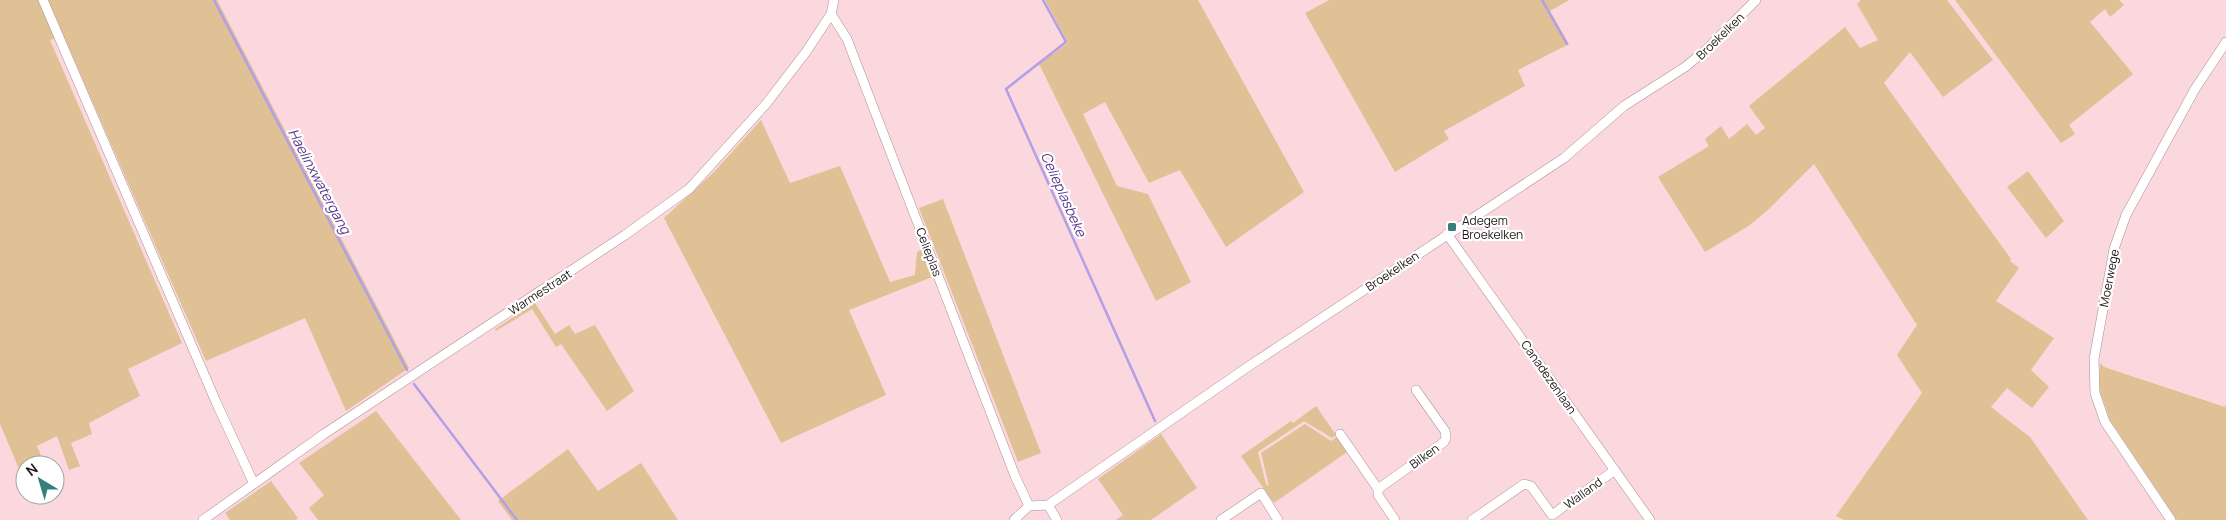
<svg xmlns="http://www.w3.org/2000/svg" width="2226" height="520" viewBox="0 0 2226 520" font-family="Manrope,sans-serif">
<style>
.green{fill:#e0c095}
.lines{fill:none;stroke-linecap:round;stroke-linejoin:round}
.stream{stroke:#b39ee7;stroke-width:2.5}
.minor-casing{stroke:#ae8f94;stroke-width:10}
.minor{stroke:#fff;stroke-width:9}
.poi-dot{fill:#367f7d;stroke:#fff;stroke-width:2}
.labels{text-anchor:middle;dominant-baseline:central;stroke-width:4.5;stroke-linejoin:round;paint-order:stroke}
.street-label{font-size:12px;fill:#211618;stroke:#fff}
.poi-label{font-size:12px;fill:#211618;stroke:#fff;text-anchor:start}
.water-label{font-size:14px;font-style:italic;fill:#593b90;stroke:#fff}
</style>
<rect width="100%" height="100%" fill="#fad8de"/>
<path class="green" d="M0,0h40l16,38 -6,2 132,303 -54,26 12,27 -51,27 3,11 -21,9 9,23 -11,4 -12,-34 -20,10 6,14 -10,5h-8v4l-5,2 -20,-47z
M48,0h169l192,368 -63,43 -41,-93 -99,43z
M1045,0h153l106,192 -78,55 -46,-77 -31,13 -44,-81 -22,12 34,72 31,8 43,88 -35,19 -117,-237 29,-21z
M1329,0h240l-19,11 19,33 -51,26 7,16 -81,45 5,8 -54,33 -90,-159z
M1861,0h86l46,60 -50,37 -33,-45 -26,31 127,176 -1,2 9,7 -23,33 58,37 -23,32 18,17 -17,21 -25,-20 -16,19 39,30 58,83h-244l-8,-4 86,-123 -25,-38 20,-30 -103,-161 -44,44 -20,17 -45,27 -47,-75 51,-31 -4,-7 16,-13 8,13 18,-15 9,11 9,-7 -16,-22 96,-79 15,21 18,-8 -21,-36z
M1955,0h164l5,5 -14,12 -5,-8 -15,13 43,52 -64,51 6,9 -14,9z
M761,120l29,63 50,-17 50,116 25,-7 2,-23 4,-2 11,27 -83,33 37,85 -105,48 -117,-225 49,-45z
M2028,171l36,50 -18,17 -39,-51z
M943,199l98,254 -23,9 -99,-254z
M535,303l20,31 14,-9 6,9 20,-9 39,66 -27,20 -46,-67 -5,3 -24,-38 -36,22 -1,-2z
M2100,363l4,4 121,40 1,-3v116h-49l-67,-100 -11,-32z
M1316,406l20,29 -4,3 -28,-17 -46,31 8,32 3,2 -8,-33 44,-29 26,17 6,-4 10,15 -73,51 -33,-47 50,-35 2,2z
M376,411l85,109h-143l-9,-12 15,-13 -25,-32z
M1161,434l36,54 -46,32h-35l7,-5 -25,-36z
M568,449l30,42 43,-28 37,57h-166l-14,-19z
M271,481l27,37 -2,2h-66l-5,-7z"/>
<g class="lines">
<path class="stream" d="M214,0l193,370
M1043,0l23,42 -60,47 149,332
M1542,0l25,44
M414,384l103,136"/>
<g class="minor-casing">
<path id="minor" d="M43,0l173,402 38,82
M834,0l-3,14 16,25 168,437 14,30
M1447,234l203,286
M1340,434l38,55
M1048,505l9,15
M203,520l121,-86 301,-199 64,-46 77,-85 40,-52 25,-38
M1014,520l15,-14 19,-1 201,-139 315,-208 60,-52 61,-39 21,-17 50,-50
M1221,520l40,-27 17,27
M1395,520l-17,-25v-6l66,-47 2,-4 -1,-7 -29,-41
M1472,520l52,-36 7,2 21,29 63,-45
M2171,520l-66,-98 -10,-29 -1,-34 20,-110 12,-34 69,-126 31,-47"/>
</g>
<use href="#minor" class="minor"/>
</g>
<rect class="poi-dot" x="1447" y="222" width="10" height="10" rx="2.5"/>
<g class="labels">
<g class="street-label">
<text transform="translate(1720 36) rotate(-44)">Broekelken</text>
<text transform="translate(929 252) rotate(69)">Celieplas</text>
<text transform="translate(1392 271) rotate(-34)">Broekelken</text>
<text transform="translate(2109 278) rotate(-79)">Moerwege</text>
<text transform="translate(540 292) rotate(-33)">Warmestraat</text>
<text transform="translate(1549 377) rotate(55)">Canadezenlaan</text>
<text transform="translate(1424 456) rotate(-36)">Bilken</text>
<text transform="translate(1583 493) rotate(-36)">Walland</text>
</g>
<g class="poi-label">
<text x="1462" y="220">Adegem<tspan x="1462" dy="14">Broekelken</tspan></text>
</g>
<g class="water-label">
<text transform="translate(320 181) rotate(62)">Haelinxwatergang</text>
<text transform="translate(1064 194) rotate(66)">Celieplasbeke</text>
</g>
</g>
<g transform="translate(40 480) rotate(322)"><circle r="24" fill="#ffffff" stroke="#a6a2a3"/>
<path d="M0-4L9 19L0 12L-9 19Z" fill="#367f7d"/>
<text y="-8" font-size="14" font-weight="bold" text-anchor="middle" fill="#211618">N</text>
</g>
</svg>
